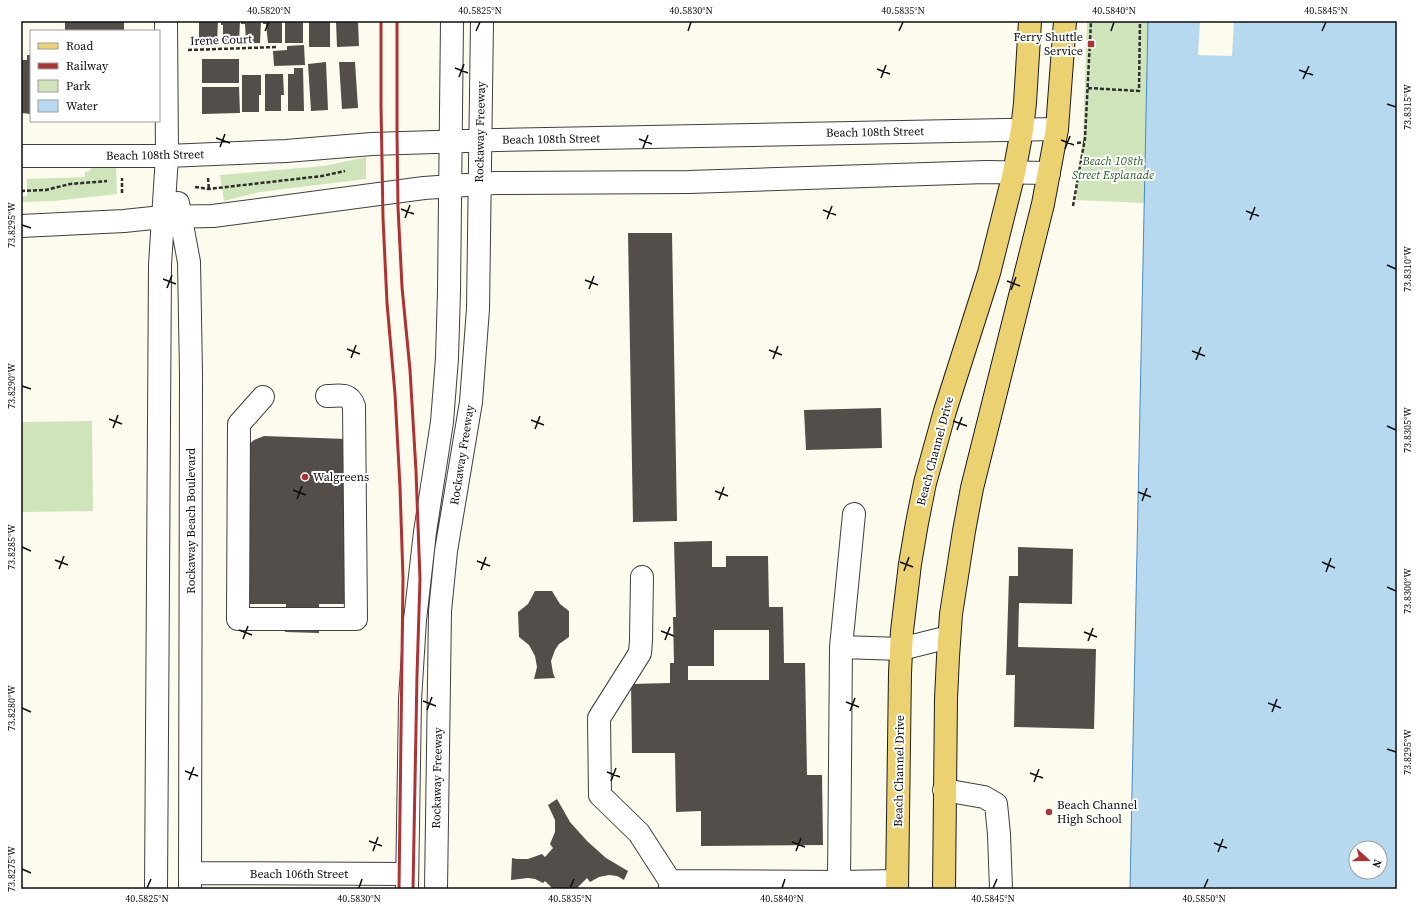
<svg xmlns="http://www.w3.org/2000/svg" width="1418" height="910" viewBox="0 0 1418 910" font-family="'Source Serif 4',serif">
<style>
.green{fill:#cfe4ba}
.water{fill:#b7d9f0;stroke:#458bc0;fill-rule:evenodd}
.pier{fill:#fdfbed}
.building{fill:#544e4a;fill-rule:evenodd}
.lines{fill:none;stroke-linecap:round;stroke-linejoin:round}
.minor-casing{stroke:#3f3f3f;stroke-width:24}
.major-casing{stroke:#1d1d1d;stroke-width:24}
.path{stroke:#2e2e2e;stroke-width:2.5;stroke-dasharray:4 2;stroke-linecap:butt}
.minor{stroke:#fff;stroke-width:22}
.major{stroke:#ebd170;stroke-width:22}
.rail{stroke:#ae3234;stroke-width:3}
.ticks{fill:none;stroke:#0c0c0c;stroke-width:1.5}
.poi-dot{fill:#ae3234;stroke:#fff;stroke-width:1.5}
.labels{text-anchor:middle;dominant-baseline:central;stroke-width:4;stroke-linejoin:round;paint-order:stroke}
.poi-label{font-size:12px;fill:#0c0c0c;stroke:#fff;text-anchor:start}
.street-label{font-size:12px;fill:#0c0c0c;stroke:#fff}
.park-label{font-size:12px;font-style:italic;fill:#2d5d23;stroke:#fff}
.neatline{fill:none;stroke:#0c0c0c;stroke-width:1.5}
.ticks-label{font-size:10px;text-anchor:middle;fill:#0c0c0c}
</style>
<rect width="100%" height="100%" fill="#fdfbed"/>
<path class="green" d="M1087,21h61l-3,182 -69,-3 7,-59z
M366,157v22l-106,13 -36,9 -4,-26 104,-9z
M94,165h22l1,29 -63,7 -33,1v-5l6,-1v-17l58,-2v-5l4,-1z
M92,421l1,90 -72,1v-90z"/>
<path class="water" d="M1148,21h249v868h-267zM1356,848h24v24h-24z"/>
<path class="pier" d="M1200,21h34l-2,35 -34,-1z"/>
<path class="building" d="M65,21h59v10h-59z
M199,21h19l-1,23h-14v-6h-4z
M221,21h19l-1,22h-14v-5h-2v-13h-2z
M241,21h20l-1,22h-14l-1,-19h-4z
M263,21h19v22h-14l-2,-19h-3z
M285,21h18v22h-18z
M309,21h21v26h-21z
M336,21h22l1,25 -22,1z
M304,45l1,20 -31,1 -1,-15 14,-1v-4z
M27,55h4v59l-10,-1v-53h6z
M202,59h37v24h-37z
M326,62l2,48 -17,1 -3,-47z
M339,62h16l3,46 -16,1z
M294,68h9l1,43h-16v-37h6z
M265,74h18l1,21h-3v16h-16z
M242,75h19v20h-2v17h-17z
M202,87h37l1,26 -38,1z
M628,233h44l5,288 -44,1z
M881,408l1,40 -76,2 -2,-40z
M264,436l82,3 -1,165h-26v29l-34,-1 1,-28h-44l5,-158 7,-6z
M712,541v26h14v-11h42l1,51h14l1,56h21l2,112h15l1,70 -122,1v-35l-25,1 -1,-59h-43l-1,-69 39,-1v-20h4l-1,-46h3l-2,-75zM714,630h55v50h-81v-14h26z
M1018,547l55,2 -1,55 -53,-1 -1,44 78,2 -2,80 -80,-2 1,-52h-9l3,-99h9z
M535,591h17l8,13 9,7v26l-10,7 -4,6 -4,11 2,12 2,5 -21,1 3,-12 -2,-11 -6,-11 -10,-8 -1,-25 10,-8z
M557,799l13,23 17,19 19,17 22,13 -4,9 -7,-4 -8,-1 -10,2 -9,5 -3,-4 -9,9 1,2h-26l-8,-8 -2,2 -8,-4 -7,-1 -17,2 1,-22 5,1h11l14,-5 3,3 8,-9 -3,-4 5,-12v-12l-7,-15z"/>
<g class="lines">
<g class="minor-casing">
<path id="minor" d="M21,156h146l119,-5 86,-7 125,-4 560,-11
M178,203l11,59 2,112 -1,515
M21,226l103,-5 38,-4 51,-1 211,-28 71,-5 194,-1 297,-10 63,1
M263,397l-24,27 -1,195h118l-2,-213c-5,-14 -14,-10 -27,-10
M642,577l-1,63 -1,13 -41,65 1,77 39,38 31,48
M841,647l60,2 48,-12
M944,790l40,7 12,7 3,30 2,55
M190,873l217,1
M839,882l58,-1
M156,889l4,-624 7,-109 -1,-135
M407,889l3,-189 5,-80 10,-88 17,-110 5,-64 2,-67 3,-270
M436,889l4,-278 6,-60 25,-149 7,-93 4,-288
M670,889v-8l169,1 2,-235 13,-133"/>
</g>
<g class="major-casing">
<path id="major" d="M897,889l3,-216 2,-42 8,-67 7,-41 8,-40 20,-72 44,-138 25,-100 8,-43 3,-27 5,-82
M944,889l2,-190 2,-42 3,-43 13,-83 8,-43 71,-284 14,-75 8,-108"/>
</g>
<path class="path" d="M188,50l89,-3
M1088,88l51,3 1,-70
M1077,143l7,-1
M208,178l1,12
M195,187l14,2 113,-13 23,-5
M21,191l25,-1 24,-6 37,-3
M122,193v-15
M1073,206l12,-68 6,-117"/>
<use href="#minor" class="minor"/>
<use href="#major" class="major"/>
<path class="rail" d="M381,21v84l2,113 4,85 8,91 5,93 3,91 -4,311
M397,21v113l1,73 4,80 8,83 6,101 4,108 -3,96 -4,214"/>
</g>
<path class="ticks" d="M265,31l4,-9M476,31l4,-9M688,31l3,-9M899,31l4,-9M1111,31l3,-9M1322,31l4,-9M455,68l13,5M877,69l13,5M1299,70l14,5M459,77l5,-13M881,78l5,-13M1303,79l6,-13M1387,104l9,3M216,138l14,5M639,139l13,5M1061,140l13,5M220,147l5,-13M643,148l5,-13M1065,149l5,-13M401,209l13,5M823,210l13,5M1246,211l13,5M405,218l5,-13M827,219l5,-13M1250,220l5,-13M22,225l9,3M1387,265l9,4M163,279l13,5M585,280l13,5M1007,281l13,5M167,288l5,-13M589,289l5,-13M1011,290l5,-13M347,349l13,5M769,350l13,5M1192,351l13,5M351,358l5,-13M773,359l5,-13M1196,360l5,-13M22,386l9,3M109,419l13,5M531,420l13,5M953,421l14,5M1387,426l9,4M113,428l5,-13M535,429l5,-13M957,430l5,-13M293,490l13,5M715,491l13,5M1138,492l13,5M297,499l5,-13M719,500l5,-13M1142,501l5,-13M22,547l9,4M55,560l13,5M477,561l13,5M900,562l13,5M1322,562l13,6M59,569l5,-13M481,570l5,-13M904,571l5,-14M1326,572l5,-14M1387,587l9,4M239,630l13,5M661,631l13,5M1084,632l13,5M243,639l5,-13M665,640l5,-13M1088,641l5,-13M423,701l13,5M846,702l13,5M1268,703l13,5M22,708l9,4M427,710l5,-13M850,711l5,-13M1272,712l5,-13M1387,749l9,3M185,771l13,5M607,772l13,5M1030,773l13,5M189,780l5,-13M611,781l5,-13M1034,782l5,-13M369,841l13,5M792,842l13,5M1214,843l13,5M373,851l5,-14M796,851l5,-13M1218,852l5,-13M22,869l9,4M147,888l4,-9M359,888l3,-9M570,888l4,-9M782,888l3,-9M993,888l4,-9M1204,888l4,-9"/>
<g class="poi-dot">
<rect x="1087" y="40" width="8" height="8" rx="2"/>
<circle cx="305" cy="477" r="4"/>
<circle cx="1049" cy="812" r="4"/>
</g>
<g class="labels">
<g class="poi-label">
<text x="1083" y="37" text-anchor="end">Ferry Shuttle<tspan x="1083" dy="14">Service</tspan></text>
<text x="313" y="477">Walgreens</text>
<text x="1057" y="805">Beach Channel<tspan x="1057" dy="14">High School</tspan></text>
</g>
<g class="street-label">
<text transform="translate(221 40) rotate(-2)">Irene Court</text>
<text transform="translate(480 132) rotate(-89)">Rockaway Freeway</text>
<text transform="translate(875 132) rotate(-1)">Beach 108th Street</text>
<text transform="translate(551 139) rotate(-1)">Beach 108th Street</text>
<text transform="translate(155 155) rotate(-1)">Beach 108th Street</text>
<text transform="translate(935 451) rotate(-75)">Beach Channel Drive</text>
<text transform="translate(462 455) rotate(-81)">Rockaway Freeway</text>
<text transform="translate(191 521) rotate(-90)">Rockaway Beach Boulevard</text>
<text transform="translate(899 771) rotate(-89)">Beach Channel Drive</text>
<text transform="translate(437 778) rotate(-89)">Rockaway Freeway</text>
<text x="299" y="874">Beach 106th Street</text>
</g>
<g class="park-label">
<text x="1113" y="161">Beach 108th<tspan x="1113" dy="14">Street Esplanade</tspan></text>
</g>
</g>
<rect width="1418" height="910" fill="none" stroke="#ffffff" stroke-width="44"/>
<rect x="30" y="30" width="130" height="92" fill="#ffffff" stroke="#9e9e9e"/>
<rect x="38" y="43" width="20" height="6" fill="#ebd170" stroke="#9e9e9e"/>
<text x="66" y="50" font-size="12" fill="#0c0c0c">Road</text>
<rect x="38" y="63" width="20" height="6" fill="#ae3234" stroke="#9e9e9e"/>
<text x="66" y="70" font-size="12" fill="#0c0c0c">Railway</text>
<rect x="38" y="80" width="20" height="12" fill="#cfe4ba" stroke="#9e9e9e"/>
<text x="66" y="90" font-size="12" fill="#0c0c0c">Park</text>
<rect x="38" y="100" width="20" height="12" fill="#b7d9f0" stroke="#9e9e9e"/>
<text x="66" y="110" font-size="12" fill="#0c0c0c">Water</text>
<g transform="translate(1368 860) rotate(111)"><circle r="19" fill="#ffffff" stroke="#9e9e9e"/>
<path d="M0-3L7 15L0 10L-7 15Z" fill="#ae3234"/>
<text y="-6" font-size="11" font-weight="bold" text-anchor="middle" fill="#0c0c0c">N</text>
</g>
<rect x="22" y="22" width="1374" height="866" class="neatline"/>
<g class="ticks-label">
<text x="269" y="14">40.5820°N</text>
<text x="480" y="14">40.5825°N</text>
<text x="691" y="14">40.5830°N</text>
<text x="903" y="14">40.5835°N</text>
<text x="1114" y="14">40.5840°N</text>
<text x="1326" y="14">40.5845°N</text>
<text transform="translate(1407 107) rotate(-90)" y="4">73.8315°W</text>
<text transform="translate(11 225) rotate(-90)" y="4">73.8295°W</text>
<text transform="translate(1407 269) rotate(-90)" y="4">73.8310°W</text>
<text transform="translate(11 386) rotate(-90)" y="4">73.8290°W</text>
<text transform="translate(1407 430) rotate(-90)" y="4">73.8305°W</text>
<text transform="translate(11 547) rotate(-90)" y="4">73.8285°W</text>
<text transform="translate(1407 591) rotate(-90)" y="4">73.8300°W</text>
<text transform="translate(11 708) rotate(-90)" y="4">73.8280°W</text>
<text transform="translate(1407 752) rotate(-90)" y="4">73.8295°W</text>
<text transform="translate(11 869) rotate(-90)" y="4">73.8275°W</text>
<text x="147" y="902">40.5825°N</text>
<text x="359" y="902">40.5830°N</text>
<text x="570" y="902">40.5835°N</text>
<text x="782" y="902">40.5840°N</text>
<text x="993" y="902">40.5845°N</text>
<text x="1204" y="902">40.5850°N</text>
</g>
</svg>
